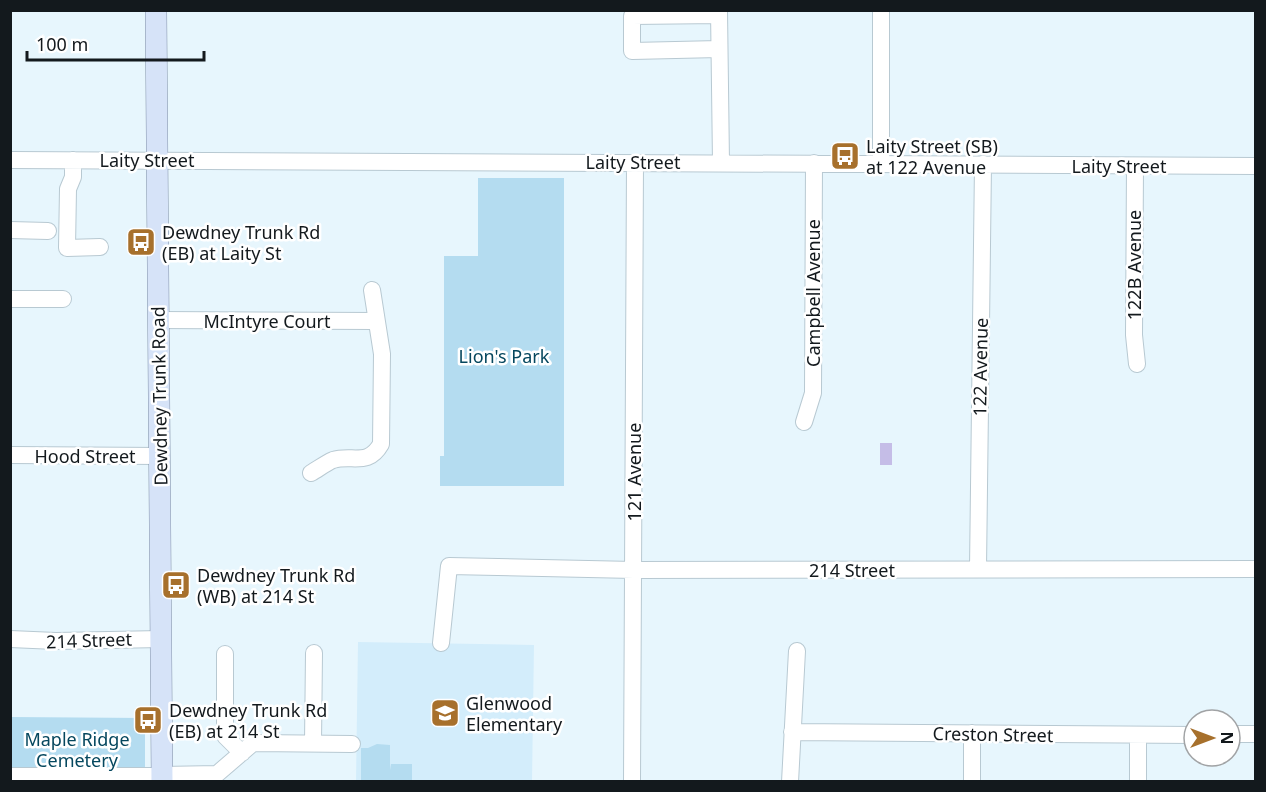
<svg xmlns="http://www.w3.org/2000/svg" width="1266" height="792" viewBox="0 0 1266 792" font-family="'Noto Sans',sans-serif">
<style>
.built{fill:#d3edfb}
.green{fill:#b4dcf0}
.water{fill:#c5bde7}
.lines{fill:none;stroke-linecap:round;stroke-linejoin:round}
.minor-casing{stroke:#b8c9d2;stroke-width:18}
.major-casing{stroke:#8090a8;stroke-width:22}
.minor{stroke:#fff;stroke-width:16}
.major{stroke:#d6e3f8;stroke-width:21}
.labels{text-anchor:middle;dominant-baseline:central;stroke-width:5;stroke-linejoin:round;paint-order:stroke}
.poi-label{font-size:18px;fill:#13191d;stroke:#fff;text-anchor:start}
.street-label{font-size:18px;fill:#13191d;stroke:#fff}
.park-label{font-size:18px;fill:#05475e;stroke:#fff}
</style>
<rect width="100%" height="100%" fill="#e7f6fd"/>
<path class="built" d="M358,642l176,3 -2,136 -176,1z"/>
<path class="green" d="M478,178h86v308h-124v-30h4v-200h34z
M11,717l134,1v49l-134,15z
M377,744l13,1v25l1,-6h21v17h-51v-33h7z"/>
<path class="water" d="M880,443h12v22h-12z"/>
<g class="lines">
<g class="minor-casing">
<path id="minor" d="M719,10l2,153
M881,10v154
M719,15l-87,1v35l87,-2
M10,160l1246,6
M73,160v17l-5,12 -1,59 33,-1
M1135,166l-1,169 3,29
M10,230l38,1
M10,299h53
M158,320l218,1
M804,422l9,-29 1,-230
M10,455l150,1
M311,473c7,-4 15,-10 22,-13 19,-6 35,7 48,-16l1,-90 -10,-64
M978,569l5,-405
M10,639l46,2 106,-2
M441,643l8,-77 185,4 622,-1
M225,654v82l17,17
M792,732l402,3
M1230,734h26
M313,743l1,-90
M162,775l55,-1 36,-31 99,1
M10,776h152
M632,782l3,-619
M790,782l7,-131
M972,782v-49
M1138,782v-46"/>
</g>
<g class="major-casing">
<path id="major" d="M156,10l6,772"/>
</g>
<use href="#minor" class="minor"/>
<use href="#major" class="major"/>
</g>
<defs>
<g id="bus-square" transform="scale(1.5)"><rect x="-9" y="-9" width="18" height="18" rx="4" fill="#a7702c" stroke="#fff"/><path d="M-5-6H5V4H4V6H2V4H-2V6H-4V4H-5ZM-3.5-4V0h7V-4ZM-3.5 1.2v1.5H-2V1.2ZM2 1.2v1.5H3.5V1.2Z" fill="#fff"/></g>
<g id="school-square" transform="scale(1.5)"><rect x="-9" y="-9" width="18" height="18" rx="4" fill="#a7702c" stroke="#fff"/><path d="M0-5L7-2L0 1L-7-2ZM-4 1L0 2.5L4 1V4Q0 6-4 4Z" fill="#fff"/></g>
</defs>
<g fill-rule="evenodd">
<use href="#bus-square" x="845" y="156"/>
<use href="#bus-square" x="141" y="242"/>
<use href="#bus-square" x="176" y="585"/>
<use href="#school-square" x="445" y="713"/>
<use href="#bus-square" x="148" y="720"/>
</g>
<g class="labels">
<g class="poi-label">
<text x="866" y="146">Laity Street (SB)<tspan x="866" dy="21">at 122 Avenue</tspan></text>
<text x="162" y="232">Dewdney Trunk Rd<tspan x="162" dy="21">(EB) at Laity St</tspan></text>
<text x="197" y="575">Dewdney Trunk Rd<tspan x="197" dy="21">(WB) at 214 St</tspan></text>
<text x="466" y="703">Glenwood<tspan x="466" dy="21">Elementary</tspan></text>
<text x="169" y="710">Dewdney Trunk Rd<tspan x="169" dy="21">(EB) at 214 St</tspan></text>
</g>
<g class="street-label">
<text x="147" y="160">Laity Street</text>
<text x="633" y="162">Laity Street</text>
<text x="1119" y="166">Laity Street</text>
<text transform="translate(1134 265) rotate(-90)">122B Avenue</text>
<text transform="translate(813 293) rotate(-90)">Campbell Avenue</text>
<text x="267" y="321">McIntyre Court</text>
<text transform="translate(980 367) rotate(-89)">122 Avenue</text>
<text transform="translate(159 396) rotate(-91)">Dewdney Trunk Road</text>
<text x="85" y="456">Hood Street</text>
<text transform="translate(634 472) rotate(-90)">121 Avenue</text>
<text x="852" y="570">214 Street</text>
<text transform="translate(89 640) rotate(-2)">214 Street</text>
<text transform="translate(993 734) rotate(1)">Creston Street</text>
</g>
<g class="park-label">
<text x="504" y="356">Lion's Park</text>
<text x="77" y="739">Maple Ridge<tspan x="77" dy="21">Cemetery</tspan></text>
</g>
</g>
<rect width="1266" height="792" fill="none" stroke="#13191d" stroke-width="24"/>
<g transform="translate(1212 738) rotate(90)"><circle r="28" fill="#ffffff" stroke="#a1a3a5" stroke-width="1.5"/>
<path d="M0-4.5L10 22L0 15L-10 22Z" fill="#a7702c"/>
<text y="-9" font-size="16" font-weight="bold" text-anchor="middle" fill="#13191d">N</text>
</g>
<path d="M27 51v9h177v-9" fill="none" stroke="#13191d" stroke-width="3"/>
<text x="36" y="51" font-size="18" fill="#13191d" stroke="#ffffff" stroke-width="4.5" paint-order="stroke">100 m</text>
</svg>
